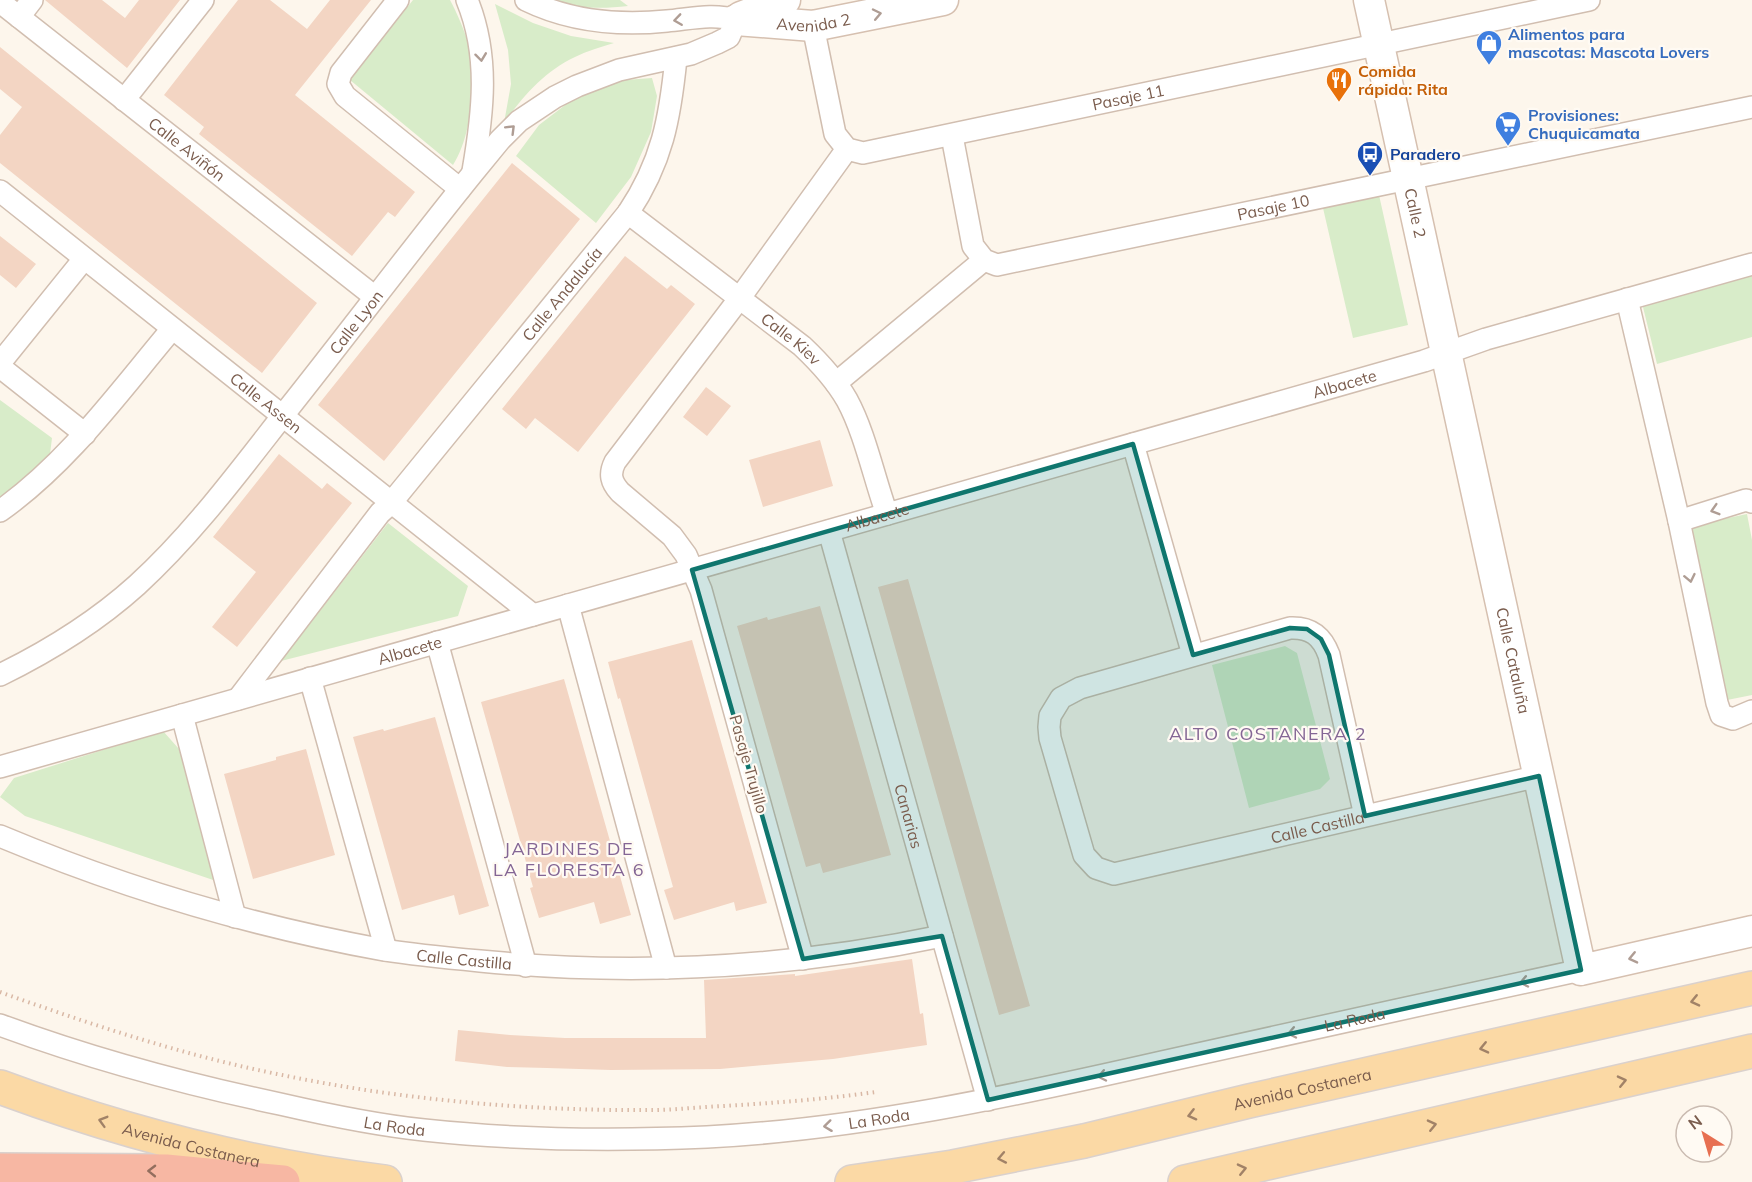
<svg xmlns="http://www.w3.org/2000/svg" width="1752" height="1182" viewBox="0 0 1752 1182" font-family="Mulish,sans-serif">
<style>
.green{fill:#d8ecc9}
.building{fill:#f3d5c3}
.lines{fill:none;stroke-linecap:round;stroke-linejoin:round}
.street-casing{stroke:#d1beb0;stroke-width:24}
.secondary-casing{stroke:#d6c0b0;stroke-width:33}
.primary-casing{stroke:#dad1cd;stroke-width:36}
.highway-casing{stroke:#dad1cd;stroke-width:36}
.path{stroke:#d9b8a5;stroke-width:4;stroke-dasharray:1.5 4.5;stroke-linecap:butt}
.street{stroke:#fff;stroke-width:21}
.secondary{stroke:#fff;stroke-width:30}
.primary{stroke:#fbd9a5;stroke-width:33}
.highway{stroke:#f7b7a3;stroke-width:33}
.oneway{stroke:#af9d94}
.oneway2{stroke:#a18267}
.oneway3{stroke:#936e5e}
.marked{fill:#0f766e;fill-opacity:0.2;stroke:#0f766e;stroke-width:4.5;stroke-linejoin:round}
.labels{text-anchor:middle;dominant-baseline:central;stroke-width:4.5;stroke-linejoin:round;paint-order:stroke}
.street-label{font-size:16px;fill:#7a5c4d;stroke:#fffaf3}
.shop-label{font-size:16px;font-weight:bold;fill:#366cbe;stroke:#fffaf3;text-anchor:start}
.food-label{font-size:16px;font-weight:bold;fill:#c56008;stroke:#fffaf3;text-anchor:start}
.transit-label{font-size:16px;font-weight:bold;fill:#164399;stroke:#fffaf3;text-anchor:start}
.neighbourhood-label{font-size:18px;letter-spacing:1.5px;fill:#846695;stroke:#fffaf3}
</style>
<rect width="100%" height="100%" fill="#fdf6ec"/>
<path class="green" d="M413,0h37c7,13 14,29 18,43 8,35 5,91 -15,122l-103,-85z
M553,0h67l8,6c-27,3 -48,3 -75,-6z
M495,4l38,19 38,13 43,7c-13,4 -27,8 -39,14 -30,14 -52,39 -71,66l7,-39 -3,-34z
M652,78l5,18 -6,36 -20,45 -35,46 -80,-67 23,-31 34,-26 38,-18z
M1379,195l29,130 -55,13 -30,-130z
M1752,272v65l-95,27 -15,-61z
M0,400l52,38 -2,16 -50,46z
M1747,514l5,26v155l-25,5 -37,-174z
M388,523l80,63 -10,30 -177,45z
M1285,646l12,7 33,126 -10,10 -71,19 -37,-143z
M163,731l16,18 40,133 -194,-66 -25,-19 14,-19z"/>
<path class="building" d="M45,0h57l23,18 14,-18h41l-53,68z
M238,0h32l37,29 23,-29h41l-76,95 120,97 -20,25 -7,-5 -36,44 -153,-122 5,-7 -40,-32z
M0,47l317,256 -55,70 -262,-210v-28l22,-28 -22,-18z
M512,163l68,56 -196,242 -66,-56z
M0,236l36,28 -20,24 -16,-13z
M625,256l42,33 4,-4 24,19 -117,148 -43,-34 -9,11 -24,-20z
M706,387l25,19 -24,30 -24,-19z
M820,440l13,46 -70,21 -14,-47z
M279,454l43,35 5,-6 25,20 -115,144 -25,-20 44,-55 -43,-35z
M908,579l122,427 -31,9 -121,-428z
M820,606l71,249 -68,18 -3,-10 -14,4 -69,-241 30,-9 1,3z
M692,640l75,263 -31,8 -2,-9 -60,18 -10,-30 9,-3 -53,-189 -2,1 -10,-37z
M564,679l67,236 -31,9 -6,-22 -55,16 -9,-30 3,-1 -52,-185z
M435,717l54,189 -30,9 -5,-20 -52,15 -49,-173 30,-8 1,2z
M306,749l29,106 -82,24 -29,-105 52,-14v-3z
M912,959l8,55 3,-1 4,32 -94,14 -113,10 -109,1 -64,-2 -40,-1 -52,-6 3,-31 52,5 55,3h141l-2,-58 91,-6v2z"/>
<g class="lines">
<g class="street-casing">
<g id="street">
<path d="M398,0l-57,73 -3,11 7,12 115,93"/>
<path d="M467,0c23,56 16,113 6,171"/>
<path id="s1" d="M0,2l375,295"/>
<path d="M19,17l13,-17"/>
<path id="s2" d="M813,26l22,108 12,15 16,4 726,-153"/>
<path d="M124,100l79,-100"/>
<path id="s3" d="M952,136l21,110 11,14 13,5 755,-158"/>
<path id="s4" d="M0,191l533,424"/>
<path id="s5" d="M628,213l174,133c17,16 33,33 45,54 18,33 27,78 40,114"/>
<path d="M1627,299l52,222 38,182 4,12 12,4 19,-8"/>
<path d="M0,363l84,-104"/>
<path d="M0,367l85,67"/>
<path d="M836,383l148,-123"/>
<path d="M1133,444l60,211"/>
<path d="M0,511c69,-49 118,-118 172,-182"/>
<path d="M1679,521l67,-21 6,2"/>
<path id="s6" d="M829,531l159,569"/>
<path d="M568,605l98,363"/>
<path d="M437,642l89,324"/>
<path id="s7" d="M0,675c49,-24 96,-53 137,-90 57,-52 103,-115 151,-176 62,-78 122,-158 185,-236l27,-33 19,-19 36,-24 22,-11 42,-16 72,-16 26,-11 12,-6 7,-17c-23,-7 -46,-1 -69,1 -49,5 -96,1 -141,-21"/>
<path d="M310,678l76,272"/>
<path id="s8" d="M238,699l142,-186 11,-10 237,-290c34,-51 42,-94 48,-155"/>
<path d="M182,715l53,202"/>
<path id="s9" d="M0,767l1424,-406 62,-22 266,-75"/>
<path id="s10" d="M1365,816l-36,-161c-7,-19 -18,-28 -39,-27l-210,60 -19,10 -11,18 -1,11 1,11 34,117 12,13 18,6 425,-98"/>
<path id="s11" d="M0,836c124,52 252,90 384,114 32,5 64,8 96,11 154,15 310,7 462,-25"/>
<path d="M803,959l-102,-369 -15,-35 -14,-19 -52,-44c-9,-10 -11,-18 -5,-30l124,-163 108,-150"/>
<path id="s12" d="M0,1025c92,34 185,59 280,79 48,11 95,21 144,26 93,10 189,11 283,7 154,-8 305,-41 455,-75 140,-31 279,-62 419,-92"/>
</g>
</g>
<g class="secondary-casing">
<g id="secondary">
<path id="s13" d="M1369,0l212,970 171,-39"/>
<path d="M741,17l44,-17"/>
<path id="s14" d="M736,20l77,6 130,-26"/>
</g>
</g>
<g class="primary-casing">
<g id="primary">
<path id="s15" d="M0,1087c124,46 254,79 385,95"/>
<path id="s16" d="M852,1182l101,-15 131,-26 165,-40 503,-113"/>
<path d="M1185,1182l567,-131"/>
</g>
</g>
<g class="highway-casing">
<path id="highway" d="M0,1170l166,1 117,11"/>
</g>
<path class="path" d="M0,992c92,33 186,64 282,83 121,25 246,36 369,35 24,0 48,-3 72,-4 52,-3 102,-7 153,-14"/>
<use href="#street" class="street"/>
<use href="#secondary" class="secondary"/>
<use href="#primary" class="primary"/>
<use href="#highway" class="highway"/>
</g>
<defs><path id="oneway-chevron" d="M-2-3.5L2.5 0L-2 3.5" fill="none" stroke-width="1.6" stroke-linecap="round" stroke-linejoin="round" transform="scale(1.5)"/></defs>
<g class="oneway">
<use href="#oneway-chevron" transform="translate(877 14) rotate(-12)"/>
<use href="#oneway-chevron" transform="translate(678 20) rotate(172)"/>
<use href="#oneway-chevron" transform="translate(481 57) rotate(83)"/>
<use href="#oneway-chevron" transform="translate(511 129) rotate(-45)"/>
<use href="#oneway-chevron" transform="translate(1715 510) rotate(163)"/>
<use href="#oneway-chevron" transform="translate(1690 578) rotate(78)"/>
<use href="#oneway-chevron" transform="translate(1633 958) rotate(167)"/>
<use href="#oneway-chevron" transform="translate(1524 982) rotate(168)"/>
<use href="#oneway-chevron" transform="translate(1292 1033) rotate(168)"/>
<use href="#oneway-chevron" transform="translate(1102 1076) rotate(168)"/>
<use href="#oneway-chevron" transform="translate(828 1126) rotate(173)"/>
</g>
<g class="oneway2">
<use href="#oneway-chevron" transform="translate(1695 1001) rotate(167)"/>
<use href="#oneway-chevron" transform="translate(1484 1048) rotate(167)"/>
<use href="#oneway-chevron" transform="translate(1622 1081) rotate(-13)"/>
<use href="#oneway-chevron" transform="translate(1192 1115) rotate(166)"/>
<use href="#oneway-chevron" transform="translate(103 1121) rotate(-164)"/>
<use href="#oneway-chevron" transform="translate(1432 1125) rotate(-13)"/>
<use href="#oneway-chevron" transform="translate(1002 1158) rotate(169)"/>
<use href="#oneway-chevron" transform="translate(1242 1169) rotate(-13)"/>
</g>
<use class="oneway3" href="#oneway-chevron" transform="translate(152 1171) rotate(-179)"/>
<path class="marked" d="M1133,444l60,211 97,-27 17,1 14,10 8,16 36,161 174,-40 42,194 -593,130 -46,-164 -139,23 -111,-389z"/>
<defs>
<g id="shop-pin" transform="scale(1.35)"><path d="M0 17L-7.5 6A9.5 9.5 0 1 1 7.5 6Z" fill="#3f7fe0" stroke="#fffaf3"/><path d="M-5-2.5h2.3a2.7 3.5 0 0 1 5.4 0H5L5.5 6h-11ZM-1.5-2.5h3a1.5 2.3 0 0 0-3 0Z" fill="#fff"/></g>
<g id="restaurant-pin" transform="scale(1.35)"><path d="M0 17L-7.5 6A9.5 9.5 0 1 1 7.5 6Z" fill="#e8710a" stroke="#fffaf3"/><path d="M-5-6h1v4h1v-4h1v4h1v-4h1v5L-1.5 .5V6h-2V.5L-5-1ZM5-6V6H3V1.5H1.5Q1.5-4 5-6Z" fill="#fff"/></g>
<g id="supermarket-pin" transform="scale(1.35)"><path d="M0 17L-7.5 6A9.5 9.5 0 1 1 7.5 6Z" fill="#3f7fe0" stroke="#fffaf3"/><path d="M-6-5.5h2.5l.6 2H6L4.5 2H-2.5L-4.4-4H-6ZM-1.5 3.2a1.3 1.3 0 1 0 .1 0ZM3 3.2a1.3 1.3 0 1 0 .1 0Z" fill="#fff"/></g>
<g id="bus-pin" transform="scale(1.35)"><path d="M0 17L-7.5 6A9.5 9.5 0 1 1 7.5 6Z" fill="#1a4fb4" stroke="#fffaf3"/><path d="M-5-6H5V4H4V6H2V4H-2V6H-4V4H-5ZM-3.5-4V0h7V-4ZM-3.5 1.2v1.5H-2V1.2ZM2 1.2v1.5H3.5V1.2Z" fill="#fff"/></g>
</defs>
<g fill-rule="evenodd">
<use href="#shop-pin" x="1489" y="43"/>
<use href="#restaurant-pin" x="1339" y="80"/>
<use href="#supermarket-pin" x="1508" y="124"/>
<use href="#bus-pin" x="1370" y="154"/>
</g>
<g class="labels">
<g class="street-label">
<text stroke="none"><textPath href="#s14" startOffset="78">Avenida 2</textPath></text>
<text stroke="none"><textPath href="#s2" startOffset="417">Pasaje 11</textPath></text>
<text stroke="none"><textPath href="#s1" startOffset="238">Calle Aviñón</textPath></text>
<text stroke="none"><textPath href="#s3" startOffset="426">Pasaje 10</textPath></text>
<text stroke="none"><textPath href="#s13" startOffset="218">Calle 2</textPath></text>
<text stroke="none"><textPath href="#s8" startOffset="519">Calle Andalucía</textPath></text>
<text stroke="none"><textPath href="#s7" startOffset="507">Calle Lyon</textPath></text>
<text stroke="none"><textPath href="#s5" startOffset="206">Calle Kiev</textPath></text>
<text stroke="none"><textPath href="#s9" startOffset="1398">Albacete</textPath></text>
<text stroke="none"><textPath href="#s4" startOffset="340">Calle Assen</textPath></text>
<text stroke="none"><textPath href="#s9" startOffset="912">Albacete</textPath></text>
<text stroke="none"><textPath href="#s9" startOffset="426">Albacete</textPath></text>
<text stroke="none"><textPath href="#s13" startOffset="676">Calle Cataluña</textPath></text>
<text transform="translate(749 764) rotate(74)">Pasaje Trujillo</text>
<text stroke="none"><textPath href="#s6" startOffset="296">Canarias</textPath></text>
<text stroke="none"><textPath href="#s10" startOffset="867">Calle Castilla</textPath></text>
<text stroke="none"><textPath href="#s11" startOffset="482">Calle Castilla</textPath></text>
<text stroke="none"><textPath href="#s12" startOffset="1380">La Roda</textPath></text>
<text stroke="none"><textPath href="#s16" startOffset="460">Avenida Costanera</textPath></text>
<text stroke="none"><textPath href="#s12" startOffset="894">La Roda</textPath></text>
<text stroke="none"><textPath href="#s12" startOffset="408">La Roda</textPath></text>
<text stroke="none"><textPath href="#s15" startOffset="200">Avenida Costanera</textPath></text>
</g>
<g class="shop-label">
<text x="1508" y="34">Alimentos para<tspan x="1508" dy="18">mascotas: Mascota Lovers</tspan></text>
<text x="1528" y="115">Provisiones:<tspan x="1528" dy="18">Chuquicamata</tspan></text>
</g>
<g class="food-label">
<text x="1358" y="71">Comida<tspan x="1358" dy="18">rápida: Rita</tspan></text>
</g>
<g class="transit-label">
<text x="1390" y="154">Paradero</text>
</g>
<g class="neighbourhood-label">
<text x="1268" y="733">ALTO COSTANERA 2</text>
<text x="569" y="848">JARDINES DE<tspan x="569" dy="21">LA FLORESTA 6</tspan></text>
</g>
</g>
<g transform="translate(1704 1134) rotate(323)"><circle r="28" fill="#fffaf3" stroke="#cabbb1" stroke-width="1.5"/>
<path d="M0-4.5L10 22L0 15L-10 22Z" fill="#e76f51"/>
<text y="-9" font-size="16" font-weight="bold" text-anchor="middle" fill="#7a5c4d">N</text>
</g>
</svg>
